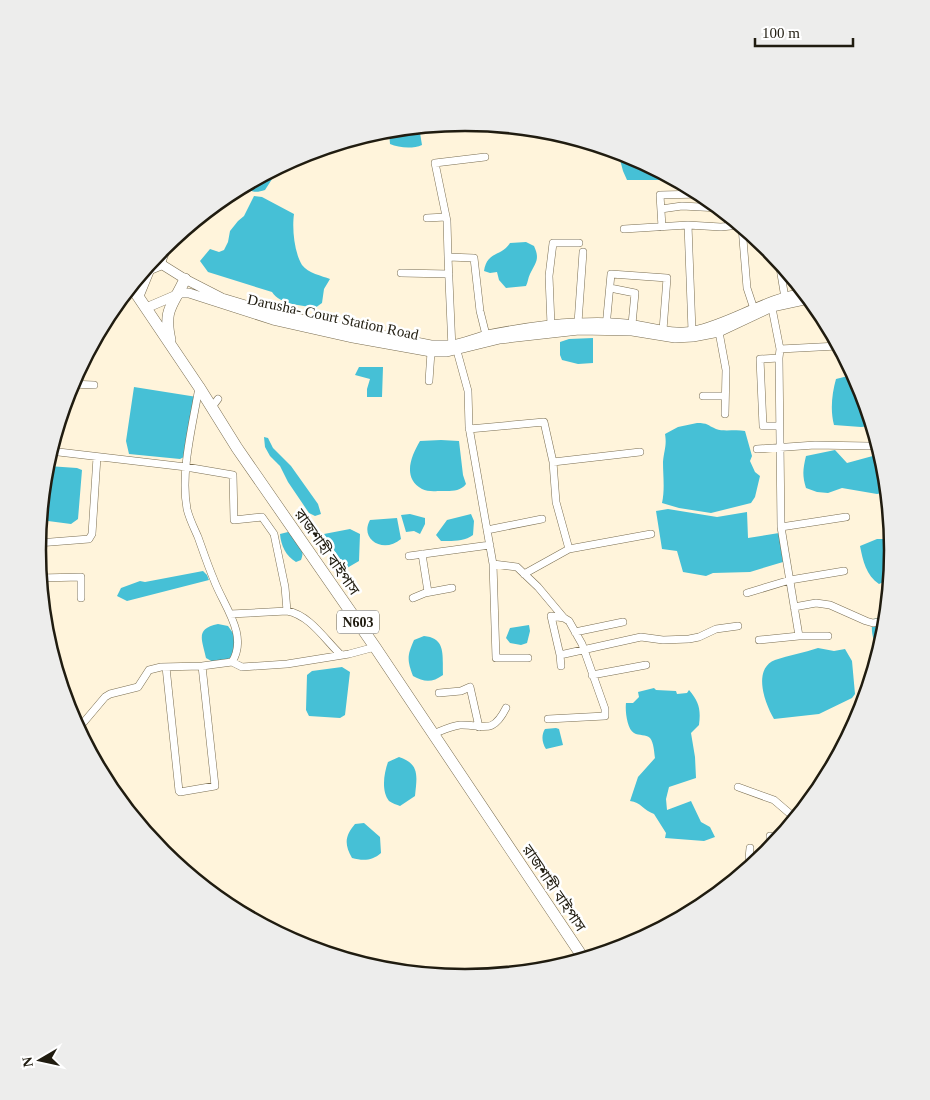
<svg xmlns="http://www.w3.org/2000/svg" width="930" height="1100" viewBox="0 0 930 1100" font-family="'Times New Roman','Noto Sans Bengali',serif">
<style>
.water{fill:#46c0d6}
.lines{fill:none;stroke-linecap:round;stroke-linejoin:round}
.minor-casing{stroke:#7a6e52;stroke-width:8}
.tertiary-casing{stroke:#7a6e52;stroke-width:10}
.trunk-casing{stroke:#7a6e52;stroke-width:12}
.minor{stroke:#fff;stroke-width:7}
.tertiary{stroke:#fff;stroke-width:9}
.trunk{stroke:#fff;stroke-width:11}
.labels{text-anchor:middle;dominant-baseline:central;stroke-width:5;stroke-linejoin:round;paint-order:stroke}
.shield{fill:#fff;stroke:#636058;stroke-width:1}
.shield-label{font-size:14px;font-weight:bold;fill:#201c10}
.street-label{font-size:15px;fill:#201c10;stroke:#fff}
.rim{fill:none;stroke:#201c10;stroke-width:2.5}
</style>
<rect width="100%" height="100%" fill="#fff4db"/>
<path class="water" d="M419,127l3,18c-9,4 -23,3 -32,-1l-1,-14z
M618,152l11,3 41,22 -11,3h-32l-4,-9z
M288,162v3l-14,11 -9,14c-9,3 -14,3 -20,-5z
M254,196l8,1 32,17c-2,14 0,38 8,51 6,8 20,11 28,14l-6,10 -2,14 -7,5c-13,-3 -35,-3 -43,-16l-64,-20 -8,-11 10,-12 9,3 5,-2 4,-8 2,-11 8,-10 6,-5z
M526,242l8,4c6,13 2,16 -4,28 -2,4 -2,8 -4,12l-20,2 -7,-8 -2,-8 -7,1 -6,-2c3,-20 17,-14 26,-28z
M593,338v25l-15,1 -16,-4 -2,-5v-13l9,-3z
M359,367h24l-1,30h-15v-8l3,-10 -15,-4z
M848,376l7,1 5,10 12,39 -11,1 -27,-2c-4,-15 -2,-32 2,-46z
M134,387l63,10 -9,58 -8,4 -51,-5 -3,-13z
M697,423c11,0 10,2 19,6 8,3 20,0 29,2l7,25 -2,5 5,11 5,4 -5,21 -4,6 -40,10 -32,-5 -17,-5c3,-14 1,-27 1,-41 1,-12 4,-16 2,-28l13,-7z
M264,437l4,1 5,10 18,18 27,38 3,10 -6,2 -6,-3 -21,-31 -8,-16 -10,-10 -5,-9z
M441,440l18,1 4,34 3,9c-6,8 -16,7 -25,7 -5,0 -14,1 -19,-2 -20,-11 -11,-33 -2,-48z
M835,450l12,13 33,-9 4,13 3,25 -10,2 -35,-6 -14,5 -11,-1 -11,-4c-4,-13 -3,-19 0,-32z
M48,466l29,2 5,2 -4,49 -7,5 -23,-3 -6,-8 4,-45z
M668,509l49,8 30,-5 1,26 31,-5 4,29 -33,10 -37,1 -7,3 -23,-4 -6,-21 -15,-2 -6,-38z
M410,514l15,4v6l-5,10 -6,-3 -8,1 -5,-17z
M471,514l3,7 -1,14c-9,7 -22,6 -32,6l-5,-6 11,-15z
M397,518l4,21c-17,15 -42,1 -31,-19z
M350,529l10,5 -1,27 -12,7 -7,-8 -16,-26z
M288,532c10,7 18,15 13,28l-5,2c-10,-6 -15,-16 -16,-28z
M877,539h13l2,11 -2,29 -11,5c-13,-9 -16,-23 -19,-38z
M203,571l4,4 2,5 -82,21 -10,-5 4,-8 19,-7 5,1z
M886,617l-2,17 -5,16c-6,-7 -9,-21 -6,-31z
M218,624l10,2 7,10 -2,20 -8,5 -12,1 -7,-4c-4,-19 -11,-29 12,-34z
M529,625l1,6 -3,12 -6,2 -11,-2 -4,-5 4,-10z
M424,636c23,2 18,21 19,39 -11,8 -19,7 -30,1 -6,-16 -6,-20 1,-36z
M818,648l16,3 11,-2 7,12 3,33 -3,4 -33,16 -45,5c-9,-15 -22,-50 1,-59 14,-5 29,-7 43,-12z
M342,667l8,5 -5,43 -5,3 -31,-2 -3,-6 1,-35 5,-4z
M654,688l2,2 20,1 1,3 10,-1 2,-3c10,12 12,19 10,35l-8,8 4,24 1,21 -27,9 -3,12 1,11 24,-9 10,21 9,5 5,10 -11,4 -39,-3 1,-5 -12,-19c-11,-4 -13,-12 -24,-13l8,-24 17,-19c-1,-6 -1,-15 -5,-20 -4,-4 -11,-2 -16,-5 -7,-4 -9,-22 -8,-30h7l6,-6 -1,-5z
M556,728l3,1 4,16 -17,4c-4,-6 -5,-14 -1,-20z
M399,757c21,7 18,19 16,39l-15,10c-3,-1 -8,-3 -11,-5 -8,-10 -5,-28 -1,-39z
M364,823l16,14 1,16c-9,8 -18,8 -29,5 -8,-14 -7,-22 3,-34z"/>
<g class="lines">
<g class="minor-casing">
<path id="minor" d="M485,157l-50,6 12,58 1,36 26,1 6,53 7,28
M661,209l21,-3 37,2
M727,215l1,6h7
M427,218l19,-1
M662,227l-2,-32 41,-1
M742,227l5,61 8,24
M624,229l64,-4
M448,257l4,92
M779,262l6,36
M161,264l9,-23
M401,273l48,1
M799,286l1,8
M610,288l25,5 -3,31
M771,303l9,46 -1,9 2,169 18,109
M578,323l5,-71
M551,325l-2,-49 4,-33h26
M606,327l5,-53 56,4 -4,52
M692,331l-4,-106 33,2 19,-2
M719,332l7,38 -1,44
M780,349l58,-3
M457,351l11,40 1,36 24,137 3,94h32
M779,358l-19,1 3,67h16
M429,381l2,-29
M71,384l23,1
M199,387c-6,37 -19,85 -12,122 2,9 7,19 11,28 5,14 10,29 16,43 9,25 35,55 18,82l10,5 45,-3 62,-10 26,-7
M703,396h22
M212,407l6,-8
M469,429l75,-7 9,40
M757,449l58,-4 54,1
M50,451l136,16 47,8 1,45 28,-3 12,17 11,53 2,24
M640,452l-87,10 3,40 13,47 82,-15
M781,527l65,-10
M487,530l55,-11
M38,543l51,-4 3,-5 5,-77
M422,554l6,38
M409,556l81,-11
M493,564l24,3 21,20 26,31 5,3 13,23 23,65v7l-57,3
M524,574l45,-25
M40,578l41,-1v21
M747,593l43,-13 54,-9
M413,598l12,-5 27,-5
M794,607l22,-4 14,2 36,16 7,2 13,-2
M230,614l57,-3c23,4 38,29 54,44
M564,618l-13,-2 9,39 81,-18 22,3 26,-1 10,-2 17,-8 22,-3
M575,632l48,-10
M759,640l40,-4h29
M560,655l1,11
M166,667l13,124 1,1 35,-6 -13,-120
M592,675l54,-10
M439,693l22,-2 9,-4 9,40
M78,729l27,-32 5,-3 28,-7 11,-17 12,-3 41,-1 30,-4
M433,734c8,-3 18,-8 27,-9 23,-1 32,11 46,-17
M738,787l36,13 21,18
M750,848l-1,10 2,2 8,-1
M770,849v-13"/>
</g>
<g class="tertiary-casing">
<path id="tertiary" d="M153,259l32,20 37,19 53,16 156,31c7,0 13,0 19,0 13,-1 25,-7 37,-10 30,-6 60,-11 90,-12 19,-1 38,-1 57,2 20,3 39,10 60,6 38,-8 71,-33 111,-38
M146,308l35,-15h8l84,27 80,18 78,14h16l53,-13 79,-9 53,1 43,7 18,-1 26,-5 53,-25 37,-8"/>
</g>
<g class="trunk-casing">
<path id="trunk" d="M131,286l68,101 38,61 138,199 209,312
M138,296l11,-27 12,-5
M170,340c-7,-32 3,-34 15,-61"/>
</g>
<use href="#minor" class="minor"/>
<use href="#tertiary" class="tertiary"/>
<use href="#trunk" class="trunk"/>
</g>
<g class="labels">
<rect class="shield" x="337" y="610.5" width="42" height="23" rx="4"/>
<g class="shield-label">
<text x="358" y="622">N603</text>
</g>
<g class="street-label">
<text transform="translate(333 317) rotate(12)">Darusha- Court Station Road</text>
<text transform="translate(327 552) rotate(55)">রাজশাহী বাইপাস</text>
<text transform="translate(554 888) rotate(56)">রাজশাহী বাইপাস</text>
</g>
</g>
<path d="M0 0H930V1100H0ZM46 550a419 419 0 1 1 838 0a419 419 0 1 1-838 0Z" fill="#ededec" fill-rule="evenodd"/>
<path class="rim" d="M46 550a419 419 0 1 1 838 0a419 419 0 1 1-838 0Z"/>
<g transform="translate(40 1060) rotate(261)" stroke="#ffffff" stroke-width="4" paint-order="stroke">
<path d="M0-4L9 19L0 12L-9 19Z" fill="#201c10"/>
<text y="-8" font-size="14" font-weight="bold" text-anchor="middle" fill="#201c10">N</text>
</g>
<path d="M755 38v8h98v-8" fill="none" stroke="#201c10" stroke-width="2.5"/>
<text x="762" y="38" font-size="15" fill="#201c10" stroke="#ffffff" stroke-width="4" paint-order="stroke">100 m</text>
</svg>
